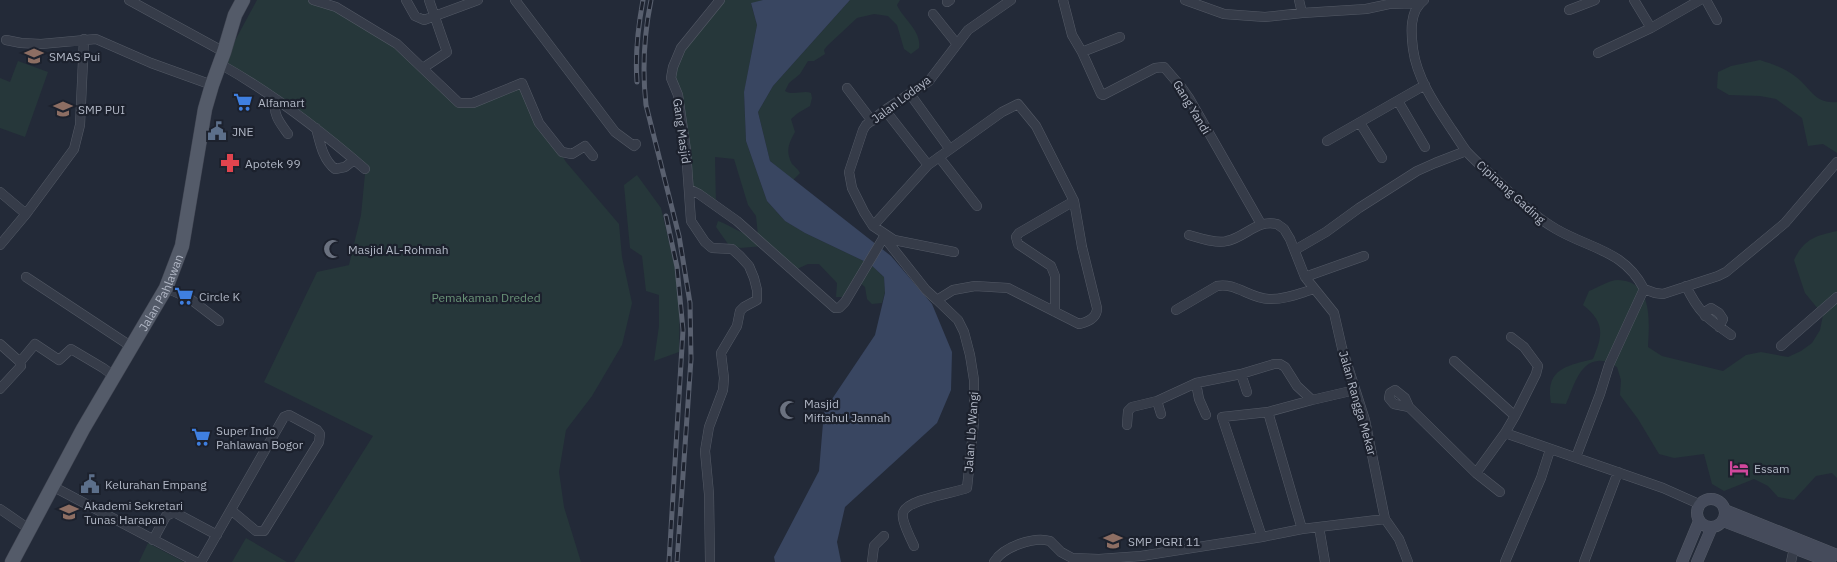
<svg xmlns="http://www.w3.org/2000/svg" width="1837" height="562" viewBox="0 0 1837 562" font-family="'IBM Plex Sans',sans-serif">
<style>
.green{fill:#26373a}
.water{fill:#394661}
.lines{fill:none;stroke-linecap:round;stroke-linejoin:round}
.street-casing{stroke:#545a66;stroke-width:10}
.secondary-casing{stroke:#545a66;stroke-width:12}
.primary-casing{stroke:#404552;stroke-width:15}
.street{stroke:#363c49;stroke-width:9}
.secondary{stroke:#454b5b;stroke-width:11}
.primary{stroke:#545b69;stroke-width:14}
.rail-casing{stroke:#59606f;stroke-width:5}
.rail{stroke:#1c212d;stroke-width:3;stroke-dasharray:9;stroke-linecap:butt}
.labels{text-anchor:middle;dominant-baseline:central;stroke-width:4.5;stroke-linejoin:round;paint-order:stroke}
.poi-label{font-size:12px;fill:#b1b7c5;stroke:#1c212d;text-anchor:start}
.street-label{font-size:12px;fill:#b1b7c5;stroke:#1c212d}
.park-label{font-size:12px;fill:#6a9478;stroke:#1c212d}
</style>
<rect width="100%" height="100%" fill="#232a38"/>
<path class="green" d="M257,0h55l44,17 61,40 42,46 64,-23 20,44 23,38 53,62 3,33 10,46 -10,42 -30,51 -26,34 -7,42 5,35 17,55h-287l79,-126 -109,-54 53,-110 32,-7 12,-50 4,-41 -52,-51 -89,-62z
M720,0h43l-12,4 6,21 -13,68 2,48 21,60 18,20 20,12 65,31 14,13 1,15 -3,11 -10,1 -5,-5 -2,-12 -5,-4 -5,2 -13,12h-6l1,-14 -18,-19h-11l-11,5 -32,-23 -25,2 -12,-4 -12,-17 2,-6c13,4 28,17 40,15l-2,-20 -8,-11 -14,-46 -19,-2 1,49 -27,-17 -16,-122z
M850,0h50l-3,5c6,14 25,26 22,43l-8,6 -7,-5 -7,-24 -9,-9 -14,-2 -17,4 -30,28 -3,4 1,4 -11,7h-6l-8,13 -11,9 -4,8c8,5 18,-1 26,2l1,5 -2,8 -12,7 -7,6 4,13c-6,11 -10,19 -3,32 3,3 6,5 8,9l-7,7 -23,-19 -12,-49 15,-26z
M1760,60c12,4 25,8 36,17 15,11 18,27 41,25v51l-14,-9 -15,2 -6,-28 -26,-19 -16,-3 -31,-1 -12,-7 1,-16 13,-6z
M18,61l30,11 -23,65 -25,-9v-50l10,4z
M637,175l24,33 19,81 -1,63 -25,9 5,-35v-31l-13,-4 -4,-35 -12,-8 -6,-63z
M1837,231v247l-5,-5 -16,3 -22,24 -16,-3 -10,-11 -14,-7 -30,12 -12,-7 -8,-30 -30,4 -15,-4 -21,-35 -18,-24 1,-15 -4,-13c-6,-3 -13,-7 -19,-6 -19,1 -25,28 -32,43l-15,-1c-6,-34 15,-37 42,-44 10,-24 12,-37 -10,-54l6,-14c8,-3 20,-11 29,-11 36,1 31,43 30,67l14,9 61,15 23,-16 15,-3 27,5 13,-6 11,-8 8,-13 3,-15 -18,-22 -11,-33c10,-21 21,-24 43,-29z
M246,538l41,24h-55z
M148,543l36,19h-45z"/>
<path class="water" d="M763,0h87l-77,86 -15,26 12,49 121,95 41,48 20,48 -1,38 -14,33 -92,84 -8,35 4,20h-66l-1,-5 45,-86 5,-60 51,-76 10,-42 -1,-16 -14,-13 -65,-31 -20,-12 -18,-20 -21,-60 -2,-49 13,-67 -6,-22z"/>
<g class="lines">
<g class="street-casing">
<path id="street" d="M129,0l95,52
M313,0l23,7 61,37 62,59h14l49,-20 17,40 23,29 10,2 13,-8 8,10
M406,0l9,16 9,4 54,-20
M515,0l100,132 19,14 2,-2
M1063,0l9,35 10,17 38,-15
M1185,0l39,14 41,3 37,-4 64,-4 23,-5 31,-1
M1299,0l3,13
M1424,0c-15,11 -13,33 -11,49 4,30 23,57 39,81 5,7 10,16 15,22 12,13 26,24 39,37 15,14 31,29 50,40 34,20 68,21 88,60
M1634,0l17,28
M1706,0l11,20
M947,2l3,-2
M1569,10l26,-10
M933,14l24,30
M6,40l15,3 20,1 55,-5 55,24 61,22
M1082,52l19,42 2,1 52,-27 9,-1 18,21 7,10 72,126
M1598,53l53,-25 49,-28
M220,64c52,29 100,66 145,105
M423,68l24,-16 -18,-52
M847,88l25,33
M910,94l39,54
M276,100c-4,14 4,23 12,34
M1398,101l27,46
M885,110l43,55
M1360,123l22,35
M316,128c4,15 7,32 19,41l10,-2 9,-7
M1327,141l98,-56
M939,157l38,49
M689,189l10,5 38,27 98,87h4l6,-6 40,-67
M0,192l26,22
M873,226l55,-61 74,-53 16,-8 18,22 38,75 8,46 15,61c0,10 -9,14 -18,16l-71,-36 -33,-2 -22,4 -16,10 21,20 6,12 6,23 4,25v42l-7,66c-12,5 -61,11 -64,25 -2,7 8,26 11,33
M1189,235c11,3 27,9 38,6 19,-4 30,-22 50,-17l7,5 6,10 15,38 29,36 8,35 23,72 20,99 14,20 9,23
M884,237l42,53 11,10
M0,245l26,-31 48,-65 6,-24 4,-86
M1295,250l31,-18 33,-24 58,-37 18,-8 31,-12
M954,252l-60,-12 -21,-14 -9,-14 -12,-24 -3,-16 14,-42 3,-5 19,-15 44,-29 39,-51 43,-30
M26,277l106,70
M1305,277l59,-21
M1686,286c13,27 21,32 45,49
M166,288l23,10 30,23
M1644,289l11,4 8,1 55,-18 8,-4 59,-49 52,-61
M1176,310l41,-24c18,-4 34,13 52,13 15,1 31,-6 45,-10
M1055,312v-36l-4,-10 -33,-22 -2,-7 3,-4 55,-32
M1705,316l1,-5 5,-3 8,5 4,6 -4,8
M0,344l19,17 2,5 -21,23
M1781,346l56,-49
M1454,361l61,55 21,-42 2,-8 -14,-19 -13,-10
M20,362l15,-18 24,16 12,-11 32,19 11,8
M1241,374l6,18
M1196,383l3,16 7,16
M1157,401l4,13
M1409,407l-15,-3 -5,-6 1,-5 5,-3 10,8 4,9 67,66 29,-40 158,55 36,16
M1268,412l34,117
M1127,425l1,-14 4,-4 25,-6 39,-18 45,-9 33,-10h6l5,3 12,19 15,14 43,-10
M1505,433l10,-17
M1576,457l24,-63 9,-29 35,-76
M1476,473l24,19
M52,486l144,76
M0,509l29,20
M1319,527l6,35
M1262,537l-40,-120 46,-5 44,-12
M153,540l13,-24 8,-4 43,23
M201,562l83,-145 5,-2 28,15 3,4 -1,8 -55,89h-8l-25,-21
M710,562l-1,-68 -4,-43 4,-24 14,-37 1,-12 -3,-25 16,-27 3,-15 4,-4 13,-7v-10l-3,-12 -5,-12 -9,-10 -8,-7 -20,-1 -7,-6 -14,-21 -5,-71 -8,-55 -7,-17 2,-11 8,-19 39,-48
M872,562l2,-16 10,-10
M994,562c9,-15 40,-26 56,-21l11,11 11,6 27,1 42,-3 121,-19 40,-8 83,-10
M1505,562l36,-84 9,-28
M1584,562l34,-90
M1791,562l3,-14"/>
</g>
<g class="secondary-casing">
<path id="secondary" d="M1697 513a14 14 0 1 1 28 0a14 14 0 1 1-28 0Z
M1725,510l112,45
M1723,521l107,41
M1682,562l17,-41
M1697,562l15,-35"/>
</g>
<g class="primary-casing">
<g id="primary">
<path id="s1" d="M12,562l71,-133 83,-141 16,-42 23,-137 7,-24 12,-33 11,-37 8,-15"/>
</g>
</g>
<use href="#street" class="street"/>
<use href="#secondary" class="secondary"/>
<use href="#primary" class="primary"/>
<g class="rail-casing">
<path id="rail" d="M651,0c-7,35 -9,69 -5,105l33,131 11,67 1,56 -14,203
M637,82c-2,-27 1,-55 6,-82
M666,216l11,51 6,63 -14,232"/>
</g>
<use href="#rail" class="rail"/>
</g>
<defs>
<g id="school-bare" transform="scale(1.5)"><path d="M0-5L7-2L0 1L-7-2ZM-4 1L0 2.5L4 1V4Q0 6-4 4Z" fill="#8d6e63" stroke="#1c212d" stroke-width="2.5" paint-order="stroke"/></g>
<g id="supermarket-bare" transform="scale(1.5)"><path d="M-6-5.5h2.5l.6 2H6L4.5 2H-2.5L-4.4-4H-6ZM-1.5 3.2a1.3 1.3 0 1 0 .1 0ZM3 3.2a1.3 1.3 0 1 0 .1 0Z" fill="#3f7fe0" stroke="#1c212d" stroke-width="2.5" paint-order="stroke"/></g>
<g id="civic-bare" transform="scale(1.5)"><path d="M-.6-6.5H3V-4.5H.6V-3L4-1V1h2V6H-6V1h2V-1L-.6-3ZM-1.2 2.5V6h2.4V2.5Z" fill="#5c6f8a" stroke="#1c212d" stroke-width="2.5" paint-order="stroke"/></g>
<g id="pharmacy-bare" transform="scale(1.5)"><path d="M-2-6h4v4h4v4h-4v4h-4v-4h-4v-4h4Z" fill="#e0444e" stroke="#1c212d" stroke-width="2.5" paint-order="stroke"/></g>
<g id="mosque-bare" transform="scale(1.5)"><path d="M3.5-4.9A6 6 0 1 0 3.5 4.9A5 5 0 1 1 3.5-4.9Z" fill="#6b7280" stroke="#1c212d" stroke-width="2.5" paint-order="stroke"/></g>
<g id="hotel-bare" transform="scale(1.5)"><path d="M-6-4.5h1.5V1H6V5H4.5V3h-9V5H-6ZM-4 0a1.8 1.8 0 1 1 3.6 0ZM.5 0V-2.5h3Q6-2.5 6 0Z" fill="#d1479c" stroke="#1c212d" stroke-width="2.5" paint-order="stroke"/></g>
</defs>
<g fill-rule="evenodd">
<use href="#school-bare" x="34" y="56"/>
<use href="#supermarket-bare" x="243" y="102"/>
<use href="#school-bare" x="63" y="109"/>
<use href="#civic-bare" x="217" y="131"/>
<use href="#pharmacy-bare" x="230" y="163"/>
<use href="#mosque-bare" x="333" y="249"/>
<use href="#supermarket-bare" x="184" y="296"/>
<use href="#mosque-bare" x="789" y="410"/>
<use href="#supermarket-bare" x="201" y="437"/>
<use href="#hotel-bare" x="1739" y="468"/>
<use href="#civic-bare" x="90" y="484"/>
<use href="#school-bare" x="69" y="512"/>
<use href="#school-bare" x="1113" y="541"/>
</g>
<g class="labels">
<g class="poi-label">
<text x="49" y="56">SMAS Pui</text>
<text x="258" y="102">Alfamart</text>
<text x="78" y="109">SMP PUI</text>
<text x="232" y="131">JNE</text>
<text x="245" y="163">Apotek 99</text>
<text x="348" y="249">Masjid AL-Rohmah</text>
<text x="199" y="296">Circle K</text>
<text x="804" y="403">Masjid<tspan x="804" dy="14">Miftahul Jannah</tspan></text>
<text x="216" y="430">Super Indo<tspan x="216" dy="14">Pahlawan Bogor</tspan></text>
<text x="1754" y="468">Essam</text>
<text x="105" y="484">Kelurahan Empang</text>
<text x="84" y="505">Akademi Sekretari<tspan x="84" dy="14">Tunas Harapan</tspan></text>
<text x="1128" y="541">SMP PGRI 11</text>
</g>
<g class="street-label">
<text transform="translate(901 99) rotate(-37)">Jalan Lodaya</text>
<text transform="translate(1192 107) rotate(59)">Gang Yandi</text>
<text transform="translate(682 131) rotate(82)">Gang Masjid</text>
<text transform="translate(1511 192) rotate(42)">Cipinang Gading</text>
<text stroke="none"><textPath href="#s1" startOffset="308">Jalan Pahlawan</textPath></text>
<text transform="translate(1358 403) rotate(74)">Jalan Rangga Mekar</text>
<text transform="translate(971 432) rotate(-86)">Jalan Lb Wangi</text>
</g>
<g class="park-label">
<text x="486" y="297">Pemakaman Dreded</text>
</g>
</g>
</svg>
